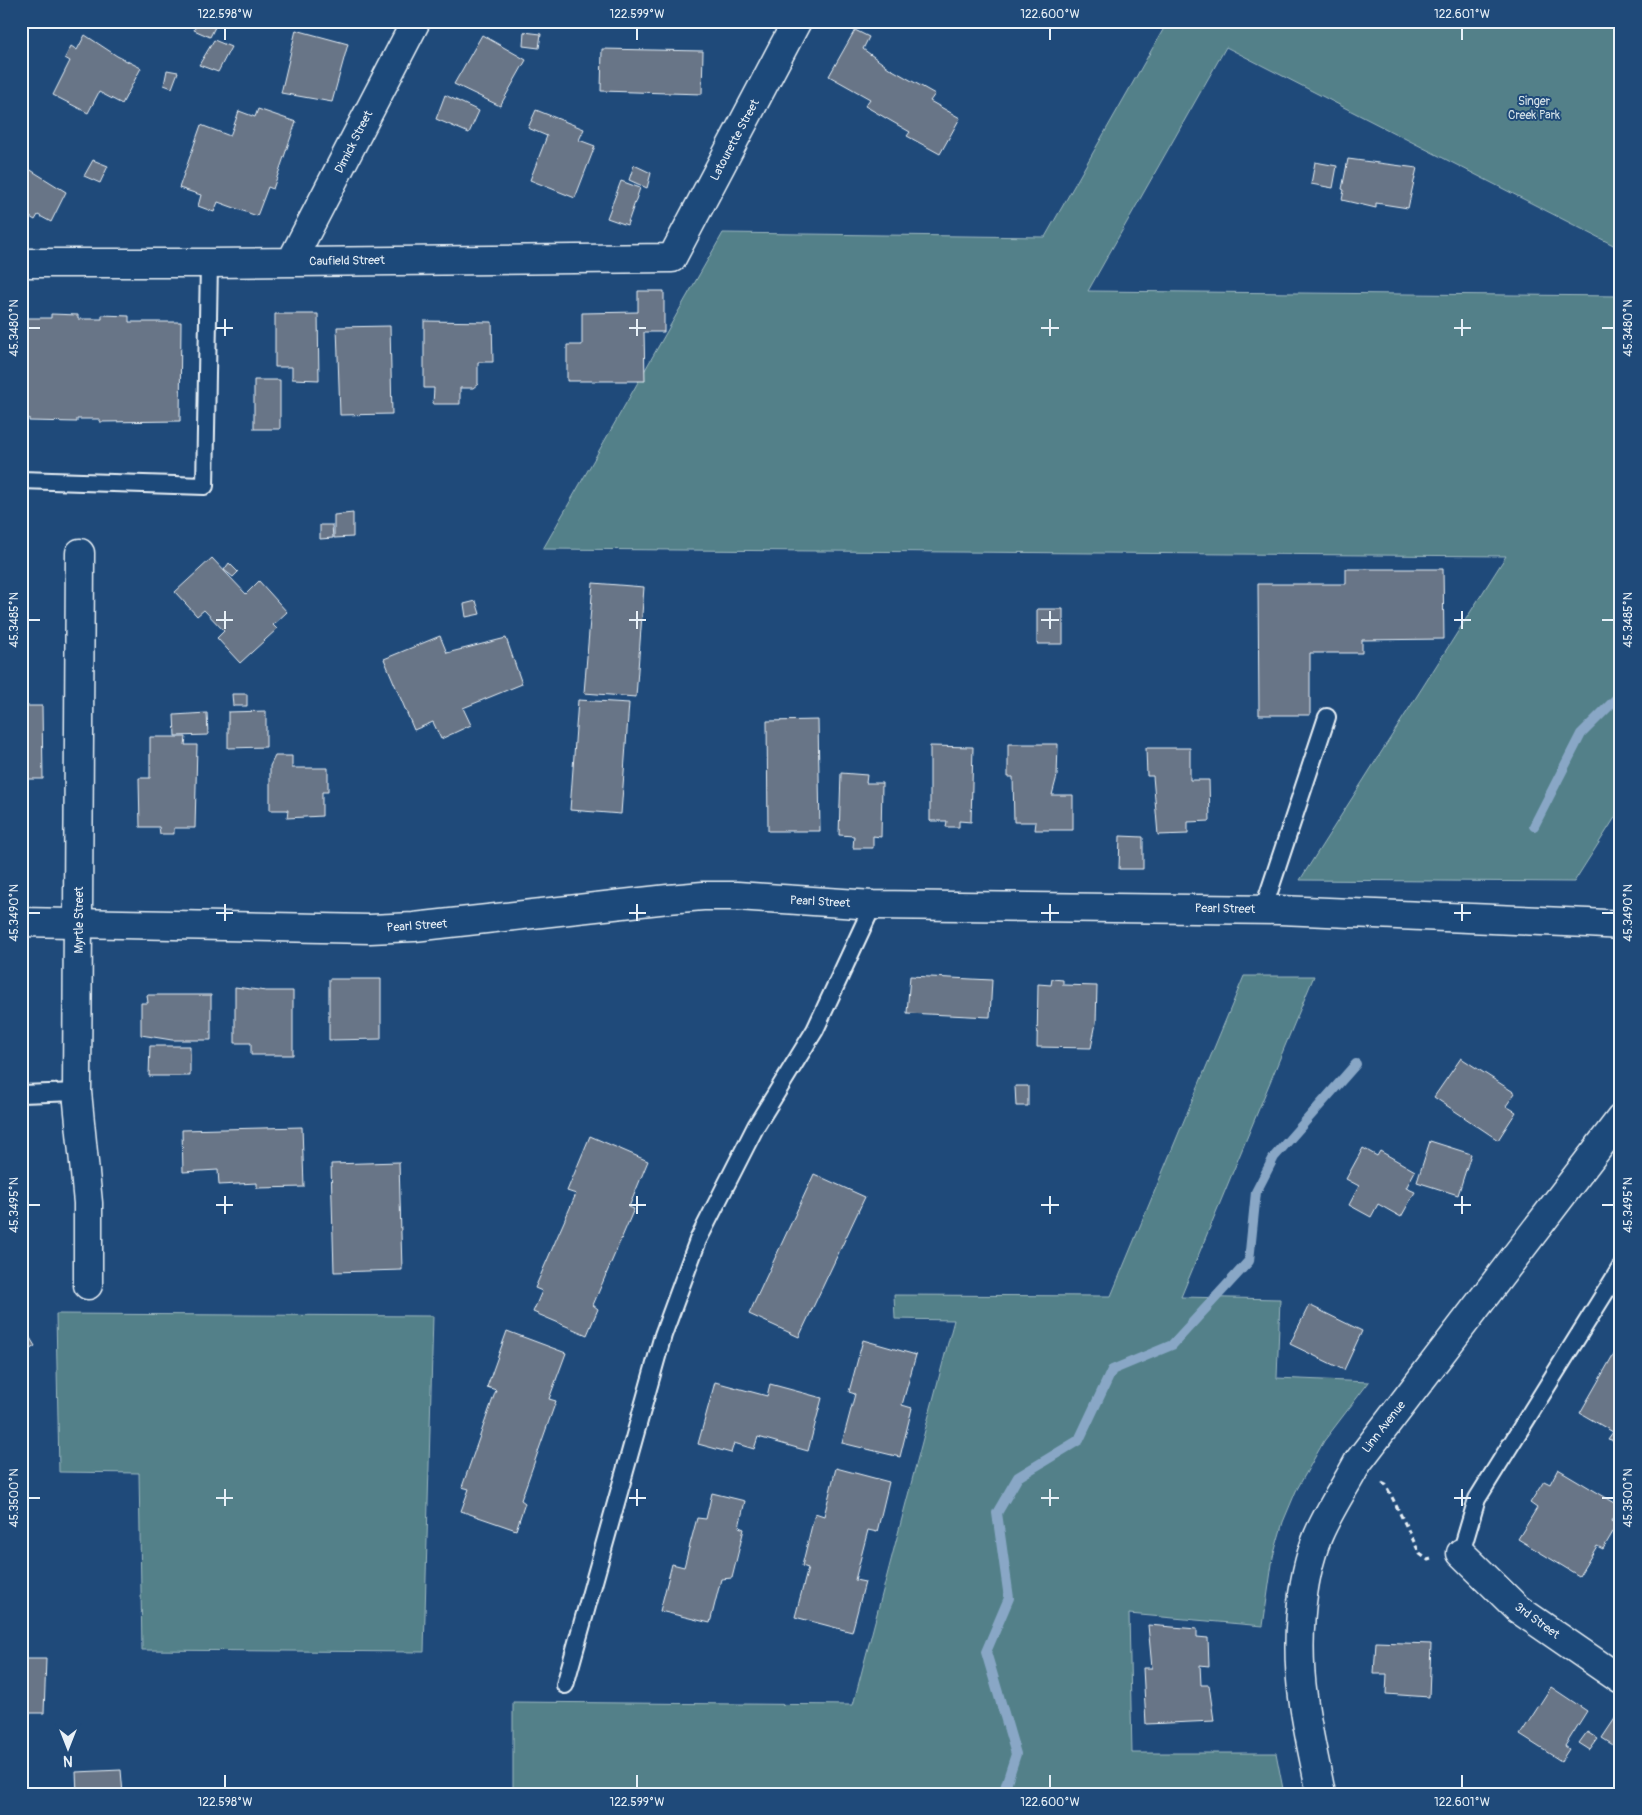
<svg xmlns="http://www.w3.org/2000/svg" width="1642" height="1815" viewBox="0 0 1642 1815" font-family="Pangolin,sans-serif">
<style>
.green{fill:#528089;stroke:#9db8c0}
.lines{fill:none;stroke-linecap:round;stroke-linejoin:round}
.stream{stroke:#89a7c6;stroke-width:10}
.building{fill:#687587;stroke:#e8f1f8}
.service-casing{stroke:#e8f1f8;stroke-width:20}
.minor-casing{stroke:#e8f1f8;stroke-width:31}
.tertiary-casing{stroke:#e8f1f8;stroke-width:31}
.secondary-casing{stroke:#e8f1f8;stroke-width:31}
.path{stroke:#e8f1f8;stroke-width:3;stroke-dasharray:5 4;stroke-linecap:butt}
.service{stroke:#1f4a7a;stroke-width:16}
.minor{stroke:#1f4a7a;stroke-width:28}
.tertiary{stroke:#1f4a7a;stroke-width:28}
.secondary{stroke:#1f4a7a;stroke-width:28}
.ticks{fill:none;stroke:#e8f1f8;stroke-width:2}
.labels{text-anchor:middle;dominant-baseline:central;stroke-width:4;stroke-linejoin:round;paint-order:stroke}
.park-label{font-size:12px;fill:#d2e0e7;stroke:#1f4a7a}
.street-label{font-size:12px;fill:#e8f1f8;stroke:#1f4a7a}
.neatline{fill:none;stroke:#e8f1f8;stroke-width:2}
.ticks-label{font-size:12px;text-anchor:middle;fill:#e8f1f8}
</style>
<rect width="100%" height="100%" fill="#1f4a7a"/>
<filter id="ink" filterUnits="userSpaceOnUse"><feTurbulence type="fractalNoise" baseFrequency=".02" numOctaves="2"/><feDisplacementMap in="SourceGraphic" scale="10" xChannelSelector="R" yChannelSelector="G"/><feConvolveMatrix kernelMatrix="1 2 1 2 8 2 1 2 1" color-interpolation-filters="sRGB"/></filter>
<g filter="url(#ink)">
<path class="green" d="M1168,21h453v228l-395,-202 -138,244 533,5v512l-47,74 -274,-2 206,-324 -963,-7 180,-316 322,4z
M1244,976h70l-133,321 99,2 -3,79 92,4 -45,59 -28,50 -13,31 -10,35 -10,69 -134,-12 3,139h144l8,41h-771v-92l340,3 101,-385 -59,-1 -1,-24 217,1z
M56,1314l377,2 -9,336 -282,-2 -3,-177 -80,-1z"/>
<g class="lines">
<path class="stream" d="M1534,826l47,-92 40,-40
M1003,1794l13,-40 -30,-102 23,-54 -12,-85 21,-36 61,-37 33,-70 60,-25 77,-84 7,-69 18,-35 82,-93"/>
</g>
<path class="building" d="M198,21h20l-8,16 -16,-7z
M296,30l52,14 -16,58 -51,-9z
M855,30l14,7 -6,12 26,19 46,26 -5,7 30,17 -20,36 -33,-18 3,-4 -45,-26 5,-7 -41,-23z
M524,32l17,2 -2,14 -16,-2z
M85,35l32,21 24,12 -19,36 -23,-12 -11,21 -35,-18 17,-34 -5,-3 6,-12 6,4z
M482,35l44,25 -26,46 -46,-22z
M214,40l17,7 -13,25 -19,-7z
M602,49l101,2 -1,43 -101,-3z
M167,70l11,2 -6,16 -8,-3z
M445,95l34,16 -10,22 -33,-14z
M258,109l38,13 -23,67 -5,-2 -11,29 -39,-14 -4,10 -16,-6 3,-11 -22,-7 22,-63 29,11 9,-25 16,6z
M536,110l48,19 -5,11 16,6 -20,52 -45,-18 17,-44 -19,-8z
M1348,159l69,9 -9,40 -32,-5v5l-34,-8 2,-10 -2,-1z
M93,160l15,6 -8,17 -16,-7z
M1315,162l22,4 -4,22 -22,-4z
M21,164l45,28 -15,30 -13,-7 -3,5 -14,-8z
M634,165l17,8 -4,15 -18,-8z
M621,181l19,7 -13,37 -20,-7z
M638,291h26v41h-20l1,49h-78v-36h15v-32l56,-1z
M21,314h2v4h28v-4l27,1v4h24v-4l27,1v6h52l-1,99 -80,1v-3h-23v3l-48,-1v-3h-8z
M275,314h43l1,66 -27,-1v-12h-17z
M424,321l68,1 1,40h-15v22l-5,4h-13v16h-27l1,-16h-10z
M390,326l2,88 -52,1 -3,-88z
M254,380h26v49h-26z
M353,513v24l-19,1v-23z
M320,525h12l1,13 -13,1z
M212,558l34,36 13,-13 28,31 -14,13 4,4 -37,34 -23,-25 7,-7 -20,-21 -7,6 -22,-24z
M229,563l9,9 -5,5 -9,-7z
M1346,569h97l1,70 -82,1v13h-52v62h-51l-1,-131h88z
M593,583l51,4 -8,110 -52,-4z
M476,601l4,13 -14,3 -2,-13z
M1037,609h26v35h-26z
M440,636l7,17 59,-15 16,46 -59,24 8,17 -30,14 -8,-17 -19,8 -30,-71z
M232,694h15v12h-14z
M578,700l51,3 -8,111 -51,-4z
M21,706h21l1,73h-22z
M266,711v36l-38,1v-36z
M207,713l1,22 -33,1 -1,-21z
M818,720l2,111h-52l-1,-110z
M150,737h36l-1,8h12l-2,83h-21v6h-14l-1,-7h-19l-1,-49h11z
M1008,744h50l-1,32 -5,19h21v35h-38l1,-8h-22l-1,-45h-5z
M930,746l43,1 -2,75 -12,-1v6h-13l1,-6h-17z
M1146,748h44v32h19l1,41 -22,1v12l-30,1 -5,-59h-6z
M275,756h17v12h36v24h-6v24l-35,2 1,-8h-18v-44z
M841,773l26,2 -1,8h16l-1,54 -8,-1v12h-20l1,-12 -15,-1z
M21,799h4l1,54h-5z
M1120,836l23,1v32h-24z
M910,976l82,4 -2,37 -83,-4z
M329,979h52v60l-52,1z
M1052,979l11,1v5l34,1 -1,37 -5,25 -54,-1 1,-63 13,1z
M21,982l3,78h-3z
M235,987l31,4h27v64h-42v-12h-16z
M147,995h64v45h-39l-31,-5v-32h7z
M150,1046h40v30h-41z
M1461,1058l54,35 -9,13 10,6 -18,28 -64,-43z
M1015,1086h13v20h-12z
M302,1127l2,60 -47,1v-5l-38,2 -1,-15 -35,2 -1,-42z
M590,1136l58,25 -19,46 5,2 -41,96 5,4 -11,26 -54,-23 9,-21 -7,-3 41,-94 -9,-3z
M1430,1141l41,13 -13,41 -41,-13z
M1363,1148l14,8 3,-5 35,20 -9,17 9,4 -14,25 -23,-13 -7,13 -22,-12 10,-19 -13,-7z
M399,1162l3,108 -68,2 -3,-108z
M814,1174l51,23 -66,140 -50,-23z
M1309,1305l53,26 -18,39 -54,-26z
M21,1323l14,23 -14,9z
M507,1331l59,22 -17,46 7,2 -35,99 4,3 -9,27 -55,-19 8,-22 -7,-2 34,-97 -9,-3z
M863,1340l53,15 -14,50 10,3 -12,49 -58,-14 13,-49 -6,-2z
M1616,1350l5,3v90l-13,-4 5,-7 -33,-19z
M715,1382l52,14 3,-12 52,14 -14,53 -50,-14 -4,12 -20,-6 -3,10 -33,-9z
M836,1468l53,14 -12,50 -9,-2 -13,50 10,2 -13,50 -57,-15 13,-49 -6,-2 13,-53 9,3z
M1558,1469l62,37 -9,15 6,4 -14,24 -6,-3 -18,30 -61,-37 19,-31 -7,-5 14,-22 6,3z
M712,1493l33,8 -6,26 5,2 -12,49 -11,1 -11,44 -50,-12 12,-47 12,3 13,-49 9,1z
M1148,1625l49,4v8l11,1 1,28 -9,-1 1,20h8l5,36 -68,3 -3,-56h9z
M1376,1642l55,2 -2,53 -43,-3 1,-20h-13z
M21,1659h25l-2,54h-23z
M1551,1687l36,24 -22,35 4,3 -8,12 -41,-26z
M1620,1711l1,1v38l-19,-12z
M1587,1732l11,7 -8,11 -11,-7z
M121,1770l2,24h-46l-1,-22z"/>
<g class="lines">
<g class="service-casing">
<path id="service" d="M21,480l184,6 4,-223
M1263,910l64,-193
M21,1094l56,-2
M1461,1553l16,-54 144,-232
M565,1685l98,-350 35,-95 58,-114 59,-96 58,-125"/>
</g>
<g class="minor-casing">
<path id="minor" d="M291,262l125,-241
M21,263h188l463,-5 125,-237
M80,553l-3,539 11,111v82
M1461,1553l57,56 103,71"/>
</g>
<g class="tertiary-casing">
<path id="tertiary" d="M21,922l349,7 44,-2 254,-28 35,-3h34l136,9 407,5 308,13 33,2"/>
</g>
<g class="secondary-casing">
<path id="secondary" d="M1321,1794c-6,-32 -14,-65 -18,-97 -7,-49 -4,-115 15,-161 11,-26 27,-49 40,-74l263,-344"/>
</g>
<path class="path" d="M1382,1483l4,2 34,69 8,6 3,-1"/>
<use href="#service" class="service"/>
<use href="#minor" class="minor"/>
<use href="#tertiary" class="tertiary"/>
<use href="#secondary" class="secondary"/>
</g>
</g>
<path class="ticks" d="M225,28v12M637,28v12M1050,28v12M1462,28v12M225,319v17M637,319v17M1050,319v17M1462,319v17M28,328h12M216,328h17M629,328h17M1041,328h18M1454,328h17M1602,328h12M225,611v18M637,611v18M1050,611v18M1462,611v18M28,620h12M216,620h17M629,620h17M1041,620h18M1454,620h17M1602,620h12M225,904v17M637,904v17M1050,904v17M1462,904v17M28,913h12M216,913h17M629,913h17M1041,913h18M1454,913h17M1602,913h12M225,1196v18M637,1196v18M1050,1196v18M1462,1196v18M28,1205h12M216,1205h17M629,1205h17M1041,1205h18M1454,1205h17M1602,1205h12M225,1489v17M637,1489v17M1050,1489v17M1462,1489v17M28,1498h12M216,1498h17M629,1498h17M1041,1498h18M1454,1498h17M1602,1498h12M225,1775v13M637,1775v13M1050,1775v13M1462,1775v13"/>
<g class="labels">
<g class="park-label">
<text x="1534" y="101">Singer<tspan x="1534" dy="14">Creek Park</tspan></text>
</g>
<g class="street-label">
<text transform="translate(735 140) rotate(-62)">Latourette Street</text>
<text transform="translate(354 142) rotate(-63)">Dimick Street</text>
<text transform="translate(347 261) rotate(-1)">Caufield Street</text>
<text transform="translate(820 902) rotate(3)">Pearl Street</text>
<text transform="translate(1225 909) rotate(1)">Pearl Street</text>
<text transform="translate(79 920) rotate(-90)">Myrtle Street</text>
<text transform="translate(417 926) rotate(-4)">Pearl Street</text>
<text transform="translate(1384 1427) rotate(-52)">Linn Avenue</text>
<text transform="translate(1537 1621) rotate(36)">3rd Street</text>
</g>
</g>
<rect width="1642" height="1815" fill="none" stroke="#1f4a7a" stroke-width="55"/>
<g transform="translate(68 1748) rotate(180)" stroke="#1f4a7a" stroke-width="4" paint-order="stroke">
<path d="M0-4L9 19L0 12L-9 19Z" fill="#e8f1f8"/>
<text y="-8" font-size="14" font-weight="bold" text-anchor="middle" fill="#e8f1f8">N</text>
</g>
<rect x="28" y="28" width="1586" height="1760" class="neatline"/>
<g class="ticks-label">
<text x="225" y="18">122.598°W</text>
<text x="637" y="18">122.599°W</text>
<text x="1050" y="18">122.600°W</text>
<text x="1462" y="18">122.601°W</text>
<text transform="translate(1628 328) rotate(-90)" y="4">45.3480°N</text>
<text transform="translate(14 328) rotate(-90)" y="4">45.3480°N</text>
<text transform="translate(1628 620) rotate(-90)" y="4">45.3485°N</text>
<text transform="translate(14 620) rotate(-90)" y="4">45.3485°N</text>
<text transform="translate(1628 913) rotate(-90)" y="4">45.3490°N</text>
<text transform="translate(14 913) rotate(-90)" y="4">45.3490°N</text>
<text transform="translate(1628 1205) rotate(-90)" y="4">45.3495°N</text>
<text transform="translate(14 1205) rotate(-90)" y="4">45.3495°N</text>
<text transform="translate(1628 1498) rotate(-90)" y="4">45.3500°N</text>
<text transform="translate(14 1498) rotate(-90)" y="4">45.3500°N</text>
<text x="225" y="1806">122.598°W</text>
<text x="637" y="1806">122.599°W</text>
<text x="1050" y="1806">122.600°W</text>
<text x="1462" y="1806">122.601°W</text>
</g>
</svg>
